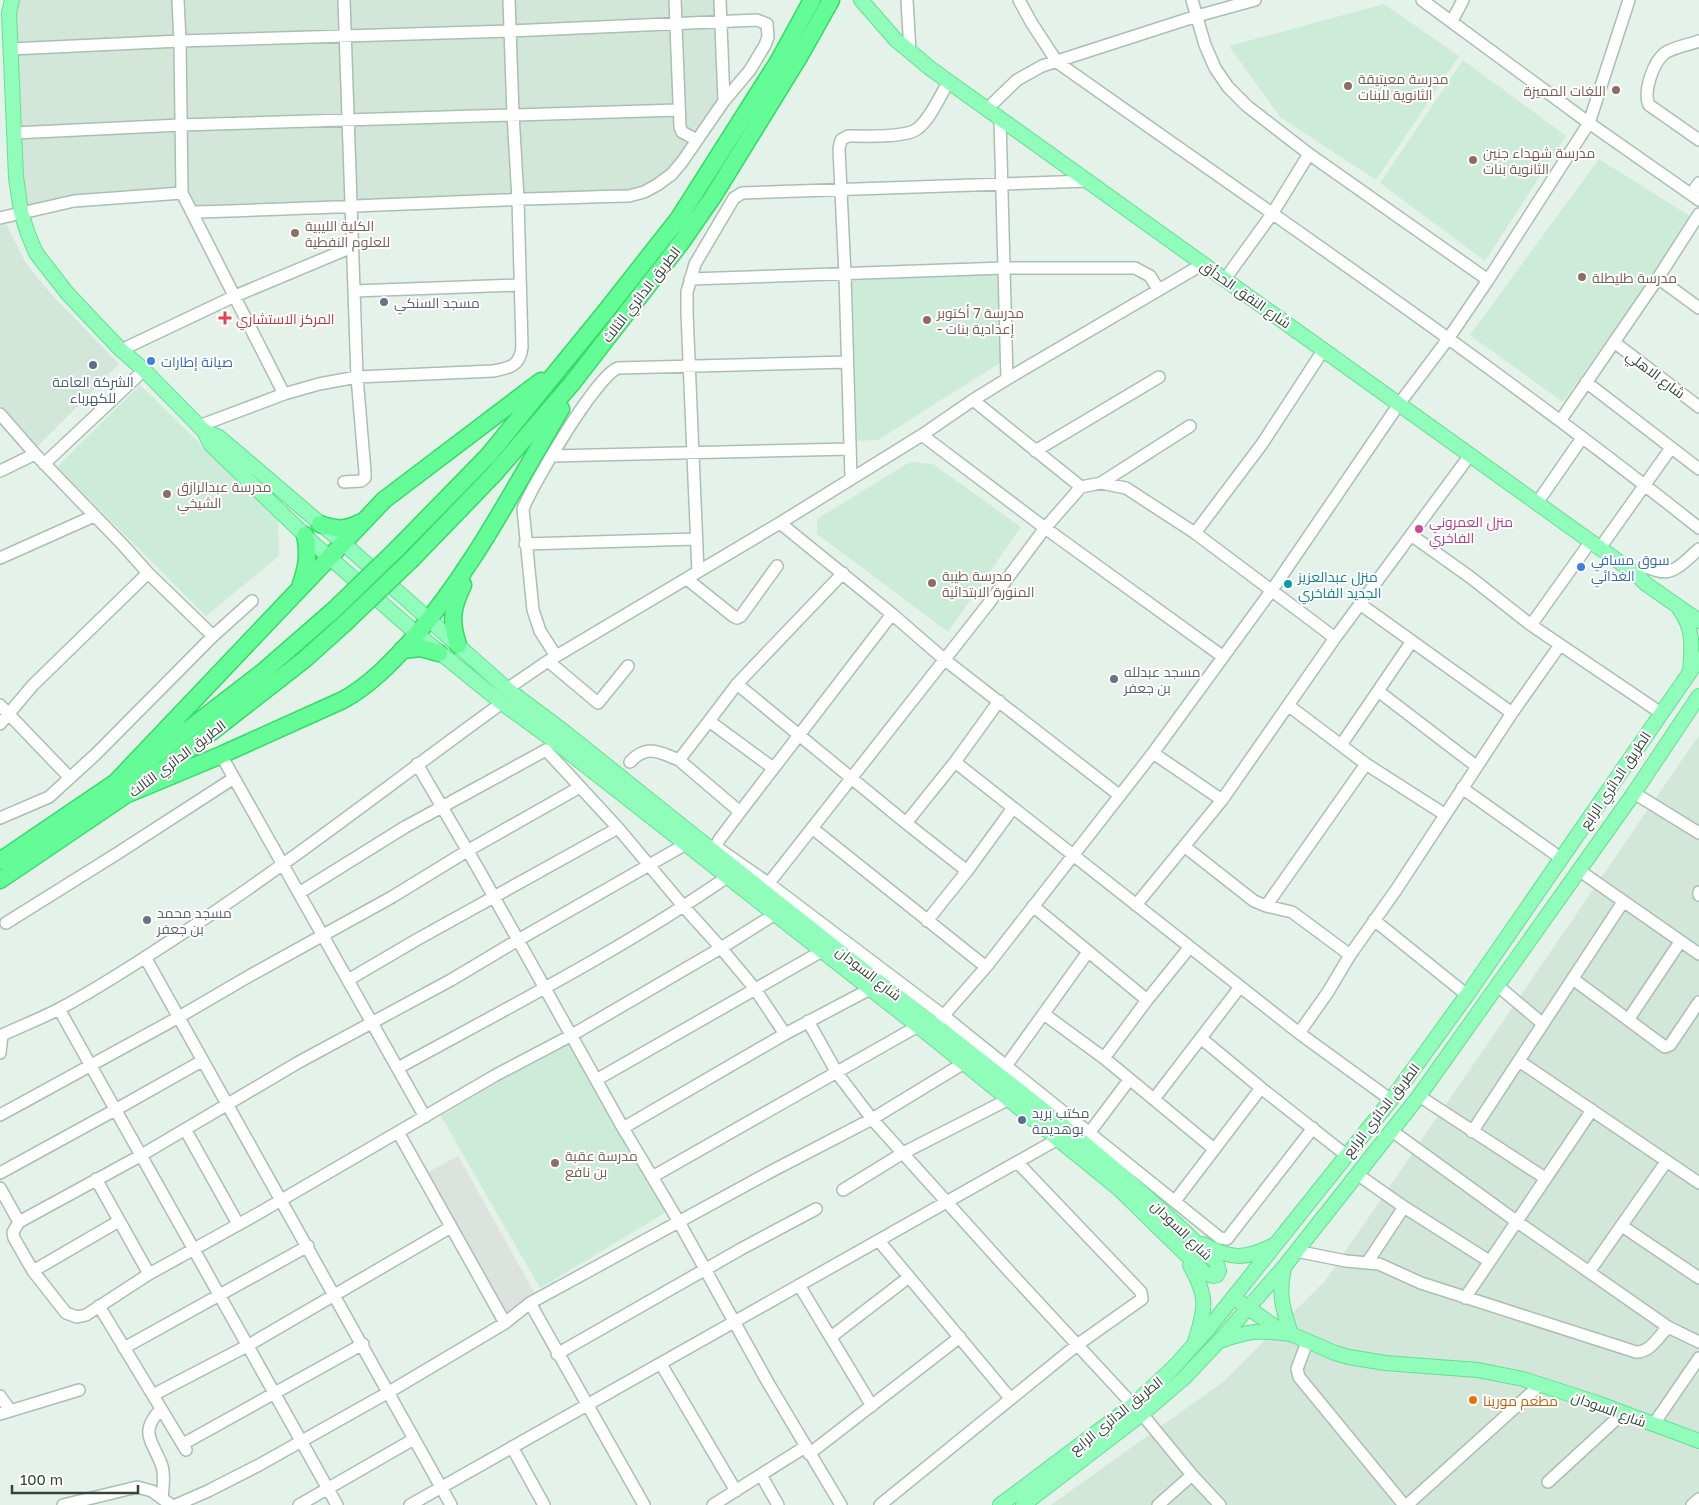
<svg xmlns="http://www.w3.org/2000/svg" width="1699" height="1505" viewBox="0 0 1699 1505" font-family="'Golos Text',Cairo,sans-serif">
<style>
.residential{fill:#d2e6d9}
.education{fill:#cdebd9}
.parking{fill:#dce2de}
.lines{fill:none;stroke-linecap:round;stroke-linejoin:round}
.minor-casing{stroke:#a9c0b1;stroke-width:14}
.major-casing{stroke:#62e290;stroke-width:16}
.highway-casing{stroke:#34db66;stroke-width:19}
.minor{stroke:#fff;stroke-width:11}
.major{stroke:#91fdba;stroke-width:14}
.highway{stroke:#64fc96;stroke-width:16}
.highway-bridge-casing{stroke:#34db66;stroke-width:19;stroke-linecap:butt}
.highway-bridge{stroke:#64fc96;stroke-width:16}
.education-dot{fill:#8d6e63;stroke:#fff;stroke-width:2}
.worship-dot{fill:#6b7280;stroke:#fff;stroke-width:2}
.health-dot{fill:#e0444e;stroke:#fff;stroke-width:2}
.shop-dot{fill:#3f7fe0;stroke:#fff;stroke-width:2}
.service-dot{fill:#5c6f8a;stroke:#fff;stroke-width:2}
.hotel-dot{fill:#d1479c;stroke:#fff;stroke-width:2}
.culture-dot{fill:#0f9aa8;stroke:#fff;stroke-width:2}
.food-dot{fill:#e8710a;stroke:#fff;stroke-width:2}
.labels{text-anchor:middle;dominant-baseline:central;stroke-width:4;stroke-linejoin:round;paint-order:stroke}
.education-label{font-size:14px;fill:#785e54;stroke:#fff;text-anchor:start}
.street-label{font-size:14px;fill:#344338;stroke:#fff}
.worship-label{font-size:14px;fill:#5b616d;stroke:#fff;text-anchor:start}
.health-label{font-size:14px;fill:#be3a42;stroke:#fff;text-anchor:start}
.shop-label{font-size:14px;fill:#366cbe;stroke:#fff;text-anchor:start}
.service-label{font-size:14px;fill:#4e5e75;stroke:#fff}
.hotel-label{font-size:14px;fill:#b23c85;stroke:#fff;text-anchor:start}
.culture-label{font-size:14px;fill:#0d838f;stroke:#fff;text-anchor:start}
.food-label{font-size:14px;fill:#c56008;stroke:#fff;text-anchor:start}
</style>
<rect width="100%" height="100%" fill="#e4f2e9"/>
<path class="residential" d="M12,0h708l4,101 -43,61 -36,29 -453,20 -10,-18 -160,18z
M6,224l21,41 26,31 66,68 -83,84 -36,-43v-179z
M1699,735v770h-648l172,-123 102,-101z"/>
<path class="education" d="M1384,4l75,52 -83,124 -96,-63 -51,-71z
M1463,60l103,76 -81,125 -105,-78z
M1599,159l94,59 -130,184 -93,-67z
M998,273l5,88 -125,79 -21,1 -5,-161z
M140,385l138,135 1,36 -73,60 -149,-149z
M910,462l23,2 88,63 -73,105 -131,-98v-15z
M571,1039l99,171 -130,78 -99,-172z"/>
<path class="parking" d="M458,1156l82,147 -35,20 -82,-148z"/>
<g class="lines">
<g class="minor-casing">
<path id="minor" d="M178,0l2,41 2,152 102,201
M675,0l5,127 2,5 15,8
M720,0l4,101
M907,0l3,52
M1019,0l12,22 26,40c216,153 435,301 642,466
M1192,0l13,45 10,23 13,19 19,19 62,48 179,126
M1422,0l167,123 110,77
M1452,21l11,-21
M1699,41c-11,4 -25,6 -34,12 -12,9 -22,39 -16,52l50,35
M11,49l169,-8 330,-10 247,-11 10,4 1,13 -3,8 -15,25 -26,31 -42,61 -10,12 -15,11 -13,7 -15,4c-145,3 -291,12 -437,16
M988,108l29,-28 25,-14 155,-50 58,-16
M1000,119l7,260
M14,133l167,-8 497,-15
M1691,194l8,-11
M0,218l74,-17 108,-8
M1658,278l41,30
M690,279l314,-11h131l15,8 8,13
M1225,279l47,-65 37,-60
M354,291l166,-6
M1614,342l85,65
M121,350l114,-54 117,-49
M1586,382l113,87
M973,400l108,87
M0,414l35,40 88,91 25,28 65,63
M1560,421l98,-143 41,-64
M199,426l85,-32 35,-10 38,-7 136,-6c17,-3 27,-5 29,-24l-4,-148 -5,-85 -4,-114
M922,435l123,93 177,128
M1035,451l124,-74
M551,456l299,-7
M44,464l100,-94
M0,471l35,-17
M851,478l-6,-203 -6,-126 2,-9 7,-4c17,0 57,2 69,-7 13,-9 24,-35 32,-48
M344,482l17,-1 4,-3v-6l-8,-95 -13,-377
M1101,483l25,5 69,45 140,105
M1537,503l45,-65
M780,523l112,91 53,46 174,135
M1195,533l67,-89 62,-95
M1411,535l59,42 61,48 130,88
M525,544l171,-5
M1600,548l71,-100
M0,558l94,-42
M698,572l-11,-259v-21l8,-28 39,-66 8,-5 346,-12
M1636,574l7,-7c6,0 10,3 16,4 15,5 29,-13 40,-22
M687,579l46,37 4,2 4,-2 36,-50
M1360,604l152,109
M892,614l-152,198 -21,28 -2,4 2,5 49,34 176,133 276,222 7,1 86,-111
M1531,625l60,-84
M1412,641l-34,50 98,75
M556,656l-16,-25 -7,-21 -10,-101c9,-24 74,-134 95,-141l229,-6
M548,661l50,42 30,-37
M737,684l169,139 61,48
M507,689l41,-28 232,-138 142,-88 51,-35 34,-21 196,-115
M0,705l70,73
M1289,706l77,58 78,50
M709,721l28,-37 106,-111
M0,724l33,-39 115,-112
M1341,745l37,-54
M1153,753l69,47
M221,755l204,362
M630,762c17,-18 29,-10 49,-2
M955,762l344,271 92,67
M417,764l63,108 143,256 56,94 88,159 74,124
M1462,788l100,71
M1634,793l65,40
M740,812l-61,-52 30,-39 64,47
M0,818l49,-21 47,-43 117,-118 39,-35
M906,823l49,-61 44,-61
M812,828l174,139
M1184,846l70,55 12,5 26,6 58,43
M1580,871l119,83
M765,888l224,-285 56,-75 36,-41 20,-4 89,-57
M1699,892v3
M299,893l106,-66 141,-77 72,78 66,79 37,41 34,41 30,45
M1136,905l86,-105 113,-162 135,-183
M1033,906l114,94
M1266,906l100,-142
M1374,920l93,75
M927,921l40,-50 46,-63
M6,923l112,-70 116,-75
M145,957l306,548
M1573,979l92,68 5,-2 29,-43
M348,980l70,-41 200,-111
M1498,986l45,38
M59,1009l278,496
M1044,1014l60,44 110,91
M1628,1020l52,-78
M808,1021l29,52 35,46 136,151 125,135
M931,1030l55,-63 167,-214 119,-163 127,-186 49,-65 40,-59 101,-157 40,-123
M1299,1033l29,-41 22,-37 46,-65 116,-177 48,-68
M0,1036c19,-9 40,-17 59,-27 38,-20 74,-44 110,-67 115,-74 222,-159 333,-239
M1202,1039l59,49 85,67
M0,1053l2,-18
M1104,1058l43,-58 42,-52
M1519,1061l180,122
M1006,1066l82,-114
M398,1068c111,-61 225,-119 329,-191
M596,1080l226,-129
M1419,1096l126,82
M1154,1099l86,-112
M0,1115l179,-98 72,-42 141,-78 75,-46 113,-64
M623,1128l162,-94 85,-45
M185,1129l53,95
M1392,1131l124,90 152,106 31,15
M398,1132l107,191
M1090,1132l39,-52
M1472,1132l151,-230
M0,1173l115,-63 87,-49
M1357,1174l47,33 85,54
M652,1177l266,-151
M96,1179l53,95
M0,1188l19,34 -6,10 1,6 19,33 33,42 11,4 9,-2 63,-41 110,-61 237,-138 76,-40 149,-87 54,-34
M843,1190l60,-37 106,-54
M1175,1201l86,-113
M19,1222l121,-66 159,-94 152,-82 67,-40 168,-96
M1622,1226l77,52
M879,1241l131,157
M1296,1251l50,10 33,3 42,19 215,69c14,1 23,-16 32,-25
M1367,1263l37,-56
M33,1271l86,-50
M1589,1272l77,-110
M799,1285l73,121
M1465,1298l127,-188
M530,1303l114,202
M99,1306l87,144
M831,1337l78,-60
M1307,1342l-10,27 2,8 105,128
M124,1348l184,-102
M557,1354l184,-105 75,-40
M661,1364l75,127
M153,1395l94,-49 204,-119
M0,1396l10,14
M161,1409c-23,24 -8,32 1,57 3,10 1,22 0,32
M0,1414l79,-24
M1142,1414l50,61 28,30
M1653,1425l46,-67
M183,1444l180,-100
M512,1447l32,58
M809,1454l151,-117
M761,1475l17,30
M1548,1482l75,-69
M63,1505l74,-18 15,4 19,14
M176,1505l32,-14 51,-26 130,-73 116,-69 25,-20 240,-131 102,-53 92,-56
M299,1505l115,-66
M410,1505l648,-366
M713,1505l92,-58
M880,1505l197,-160 65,-46 -1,-7 -123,-129
M1158,1505l34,-30
M1407,1505l133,-120
M1692,1505l7,-6"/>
</g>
<g class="major-casing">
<path id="major" d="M12,0l-3,13 7,164 5,35 7,22 8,19 31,40 54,57 23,20 60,61 7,14 102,98 104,91 85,69 51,37 375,294 190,154 88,86 8,2 3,-1 2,-4 -3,-9c-90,-89 -191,-168 -292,-245 -122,-94 -242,-191 -362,-287l-55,-41 -165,-147 -123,-105 -15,-6
M861,0l34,39 36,30 705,505 10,10 53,37
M1680,610c14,18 12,40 10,61
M1203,1244c27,15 41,16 69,2
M1190,1265c18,32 16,42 5,77
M1241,1303l36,25 58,25 14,4 36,6 93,7 45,9 74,24 102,38
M1220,1341c31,-11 39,-11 71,-7 -8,-24 -13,-40 -7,-66
M1000,1505l133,-100 41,-38 34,-38 183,-229 76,-105 232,-336
M1023,1505l119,-91 42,-36 35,-37 65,-74 135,-171 215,-303 65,-97"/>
</g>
<g class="highway-casing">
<path id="highway" d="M320,524c14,5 25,7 39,-1
M398,548l90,-92 118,-145 73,-93 99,-156 34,-62
M412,559l83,-86 78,-91 107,-138 34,-49 85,-138 32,-57
M301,584c6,-17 8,-31 4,-49
M458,645c-8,-25 -6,-37 5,-60
M402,650l19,-2 18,5
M116,782l268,-282 157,-119
M130,793l91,-38 122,-55c27,-15 47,-36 68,-59 61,-70 103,-153 150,-232
M0,861l150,-102 114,-88 70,-61
M0,880l164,-111 141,-110 40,-36"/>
</g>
<use href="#minor" class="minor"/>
<use href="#major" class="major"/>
<use href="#highway" class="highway"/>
<g class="highway-bridge-casing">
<path id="highway-bridge" d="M334,610l64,-62
M345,623l67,-64"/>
</g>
<use href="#highway-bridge" class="highway-bridge"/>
</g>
<g class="education-dot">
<circle cx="1348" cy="86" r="5"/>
<circle cx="1616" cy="90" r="5"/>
<circle cx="1473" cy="160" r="5"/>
<circle cx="295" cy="233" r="5"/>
<circle cx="1582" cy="277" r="5"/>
<circle cx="927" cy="320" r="5"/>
<circle cx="167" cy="494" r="5"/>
<circle cx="932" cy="583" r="5"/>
<circle cx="555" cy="1163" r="5"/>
</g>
<g class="worship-dot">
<circle cx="384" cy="302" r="5"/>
<circle cx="1114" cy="679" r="5"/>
<circle cx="147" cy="920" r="5"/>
</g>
<path class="health-dot" d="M222.5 310.5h5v5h5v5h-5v5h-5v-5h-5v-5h5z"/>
<g class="shop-dot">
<circle cx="151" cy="361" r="5"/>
<circle cx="1581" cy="567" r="5"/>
</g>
<g class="service-dot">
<circle cx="93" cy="365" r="5"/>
<circle cx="1022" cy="1120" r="5"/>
</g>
<circle class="hotel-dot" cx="1419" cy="529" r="5"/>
<circle class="culture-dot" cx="1288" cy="584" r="5"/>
<circle class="food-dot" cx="1473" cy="1400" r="5"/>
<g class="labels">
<g class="education-label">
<text x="1358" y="78">مدرسة معيتيقة<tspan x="1358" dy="16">الثانوية للبنات</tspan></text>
<text x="1606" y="90" text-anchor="end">اللغات المميزة</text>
<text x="1483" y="152">مدرسة شهداء جنين<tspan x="1483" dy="16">الثانوية بنات</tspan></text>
<text x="305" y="225">الكلية الليبية<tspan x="305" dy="16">للعلوم النفطية</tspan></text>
<text x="1592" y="277">مدرسة طليطلة</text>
<text x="937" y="312">مدرسة 7 أكتوبر<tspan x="937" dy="16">- إعدادية بنات</tspan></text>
<text x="177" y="486">مدرسة عبدالرازق<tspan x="177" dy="16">الشيخي</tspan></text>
<text x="942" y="575">مدرسة طيبة<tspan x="942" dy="16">المنورة الابتدائية</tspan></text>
<text x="565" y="1155">مدرسة عقبة<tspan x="565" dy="16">بن نافع</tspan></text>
</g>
<g class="street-label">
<text transform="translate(641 294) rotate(-52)">الطريق الدائري الثالث</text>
<text transform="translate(1246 294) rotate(35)">شارع النفق الحدأق</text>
<text transform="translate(1656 374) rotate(37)">شارع الاهلي</text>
<text transform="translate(177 758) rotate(-37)">الطريق الدائري الثالث</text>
<text transform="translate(1615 780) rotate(-56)">الطريق الدائري الرابع</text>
<text transform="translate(869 973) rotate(38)">شارع السودان</text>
<text transform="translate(1381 1110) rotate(-52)">الطريق الدائري الرابع</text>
<text transform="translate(1182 1230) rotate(44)">شارع السودان</text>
<text transform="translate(1609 1409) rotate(20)">شارع السودان</text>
<text transform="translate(1116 1415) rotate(-39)">الطريق الدائري الرابع</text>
</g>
<g class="worship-label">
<text x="394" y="302">مسجد السنكي</text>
<text x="1124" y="671">مسجد عبدلله<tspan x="1124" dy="16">بن جعفر</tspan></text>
<text x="157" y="912">مسجد محمد<tspan x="157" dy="16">بن جعفر</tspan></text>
</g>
<g class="health-label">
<text x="236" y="318">المركز الاستشاري</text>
</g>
<g class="shop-label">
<text x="161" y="361">صيانة إطارات</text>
<text x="1591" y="559">سوق مسافي<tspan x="1591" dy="16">الغذائي</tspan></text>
</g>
<g class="service-label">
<text x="93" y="381">الشركة العامة<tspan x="93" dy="16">للكهرباء</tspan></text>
<text x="1032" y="1112" text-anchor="start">مكتب بريد<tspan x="1032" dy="16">بوهديمة</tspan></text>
</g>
<g class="hotel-label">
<text x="1429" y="521">منزل العمروني<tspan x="1429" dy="16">الفاخري</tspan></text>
</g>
<g class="culture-label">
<text x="1298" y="576">منزل عبدالعزيز<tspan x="1298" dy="16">الجديد الفاخري</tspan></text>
</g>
<g class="food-label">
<text x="1483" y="1400">مطعم مورينا</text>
</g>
</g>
<path d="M12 1485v8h126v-8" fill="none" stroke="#344338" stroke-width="2.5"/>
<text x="20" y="1485" font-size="15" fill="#344338" stroke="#ffffff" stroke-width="4" paint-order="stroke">100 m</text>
</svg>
